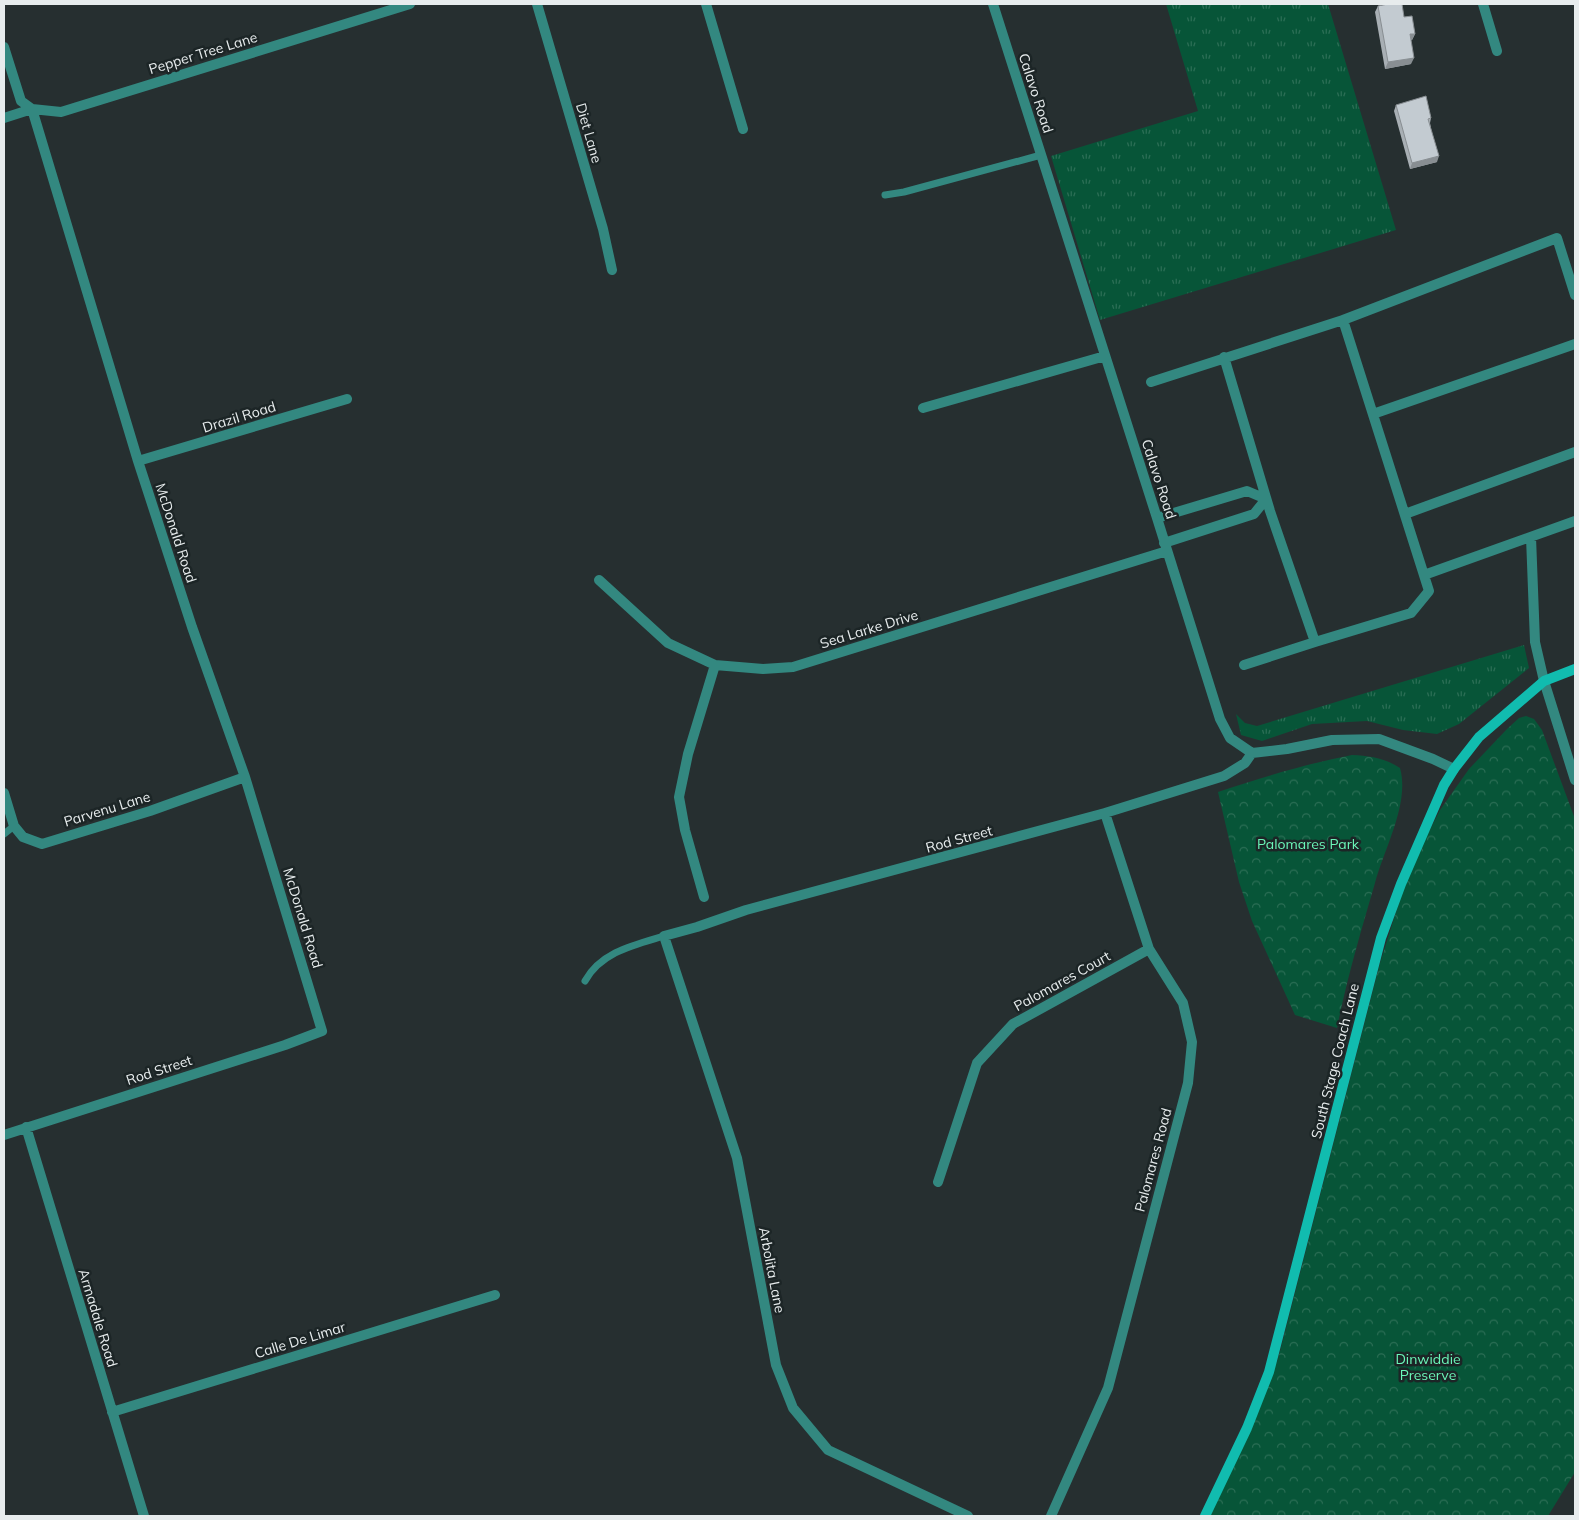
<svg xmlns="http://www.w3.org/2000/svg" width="1579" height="1520" viewBox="0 0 1579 1520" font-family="Mulish,sans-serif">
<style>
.grass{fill:url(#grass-tufts)}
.forest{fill:url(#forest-crowns)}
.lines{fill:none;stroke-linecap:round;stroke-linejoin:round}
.service{stroke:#338880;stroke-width:7}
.minor{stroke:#338880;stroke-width:10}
.secondary{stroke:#11bcaf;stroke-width:10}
.wall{fill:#a8afb4}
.shaded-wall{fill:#888e92}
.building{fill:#c3cbd1;stroke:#888e92}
.labels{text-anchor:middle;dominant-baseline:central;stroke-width:5;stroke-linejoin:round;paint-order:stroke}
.street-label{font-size:14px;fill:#e7eced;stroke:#1c2526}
.park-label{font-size:14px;fill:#6bf7b9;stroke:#1c2526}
</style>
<defs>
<pattern id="grass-tufts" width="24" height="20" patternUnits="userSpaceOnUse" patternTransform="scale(1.25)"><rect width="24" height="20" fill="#075538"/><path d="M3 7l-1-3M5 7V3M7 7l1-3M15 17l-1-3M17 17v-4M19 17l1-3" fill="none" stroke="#2b6e55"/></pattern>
<pattern id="forest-crowns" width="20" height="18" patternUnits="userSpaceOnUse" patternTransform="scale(1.25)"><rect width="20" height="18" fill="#075538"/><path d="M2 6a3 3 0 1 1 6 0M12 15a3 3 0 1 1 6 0" fill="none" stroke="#2b6e55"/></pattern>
</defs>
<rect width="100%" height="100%" fill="#262f30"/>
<path class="grass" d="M1166,4h162l68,226 -296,90 -49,-164 147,-45z
M1524,645l5,23 -70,56 -22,10 -34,-4 -36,-9 -55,3 -50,17 -21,-6 -5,-21 9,9 12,3z"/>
<path class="forest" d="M1526,716l8,3 8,11 33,89v653l-27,44h-338l68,-157 102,-396 29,-92 31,-61 29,-41 38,-40 12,-11z
M1352,755c18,1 33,3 48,13 10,35 -16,81 -25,115 -14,48 -28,95 -38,145l-42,-13 -43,-94 -13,-39 -21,-90c45,-15 88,-28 134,-37z"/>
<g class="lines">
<path class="service" d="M885,195l19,-3 137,-37
M4,834l10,-8
M585,981c16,-29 49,-36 79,-45"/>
<path class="minor" d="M537,4l66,225 9,41
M706,4l37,125
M993,4l164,514 63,201 10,19 22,15 35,-4 45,-9 47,-1 54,20 21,10
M1483,4l14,47
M4,47l17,54 11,8 106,352 54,166 53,150 77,254 -37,14 -281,90
M4,118l28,-9 29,3 349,-108
M1343,320l214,-82 18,57
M1151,382l192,-62 86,271 -18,22 -96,29 -45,-131 -46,-154
M923,408l182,-52
M1373,414l202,-70
M138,461l209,-62
M1405,514l170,-62
M1157,518l90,-27 19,8 -12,15 -90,29
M1531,537l4,105 9,39 31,99
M1424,575l151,-54
M599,580l69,63 47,22 48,4 30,-2 374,-116
M1244,665l71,-23
M4,793l10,33 9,11 19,7 108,-33 95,-34
M704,897l-19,-67 -6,-33 9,-43 27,-89
M26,1127l118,389
M938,1182l39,-119 36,-39 136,-75
M112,1412l383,-117
M968,1516l-140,-66 -35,-42 -17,-43 -39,-207 -73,-222 33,-9 49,-17 359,-97 119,-37 21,-13 7,-10
M1051,1516l57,-128 80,-305 4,-41 -9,-39 -34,-54 -44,-136"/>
<path class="secondary" d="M1205,1516l42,-88 22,-56 112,-434 20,-54 43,-99 10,-16 25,-32 65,-56 31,-12"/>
</g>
<path class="wall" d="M1378,6l26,11 11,17 -3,6h-1v24l-26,5 -10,-57z
M1396,105l35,13 -1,5 7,39 -27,7 -16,-58z"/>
<path class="shaded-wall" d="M1410,34h5l-3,6 -5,1z
M1414,58l-3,6 -26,5 3,-7z
M1439,156l-2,6 -27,7 2,-6z"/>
<path class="building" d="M1388,4h14l2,13 8,-1 3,18h-5l4,24 -26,4 -10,-56z
M1426,96l5,22 -3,1 11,37 -27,7 -16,-58z"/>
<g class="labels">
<g class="street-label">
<text transform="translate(203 53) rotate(-17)">Pepper Tree Lane</text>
<text transform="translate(1036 93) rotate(72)">Calavo Road</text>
<text transform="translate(589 133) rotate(74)">Diet Lane</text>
<text transform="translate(239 417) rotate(-17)">Drazil Road</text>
<text transform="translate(1159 479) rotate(72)">Calavo Road</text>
<text transform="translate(176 533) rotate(72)">McDonald Road</text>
<text transform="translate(869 629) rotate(-17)">Sea Larke Drive</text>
<text transform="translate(107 809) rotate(-17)">Parvenu Lane</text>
<text transform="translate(959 839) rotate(-15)">Rod Street</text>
<text transform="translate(303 918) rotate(73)">McDonald Road</text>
<text transform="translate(1062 981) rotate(-29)">Palomares Court</text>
<text transform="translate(1335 1061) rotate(-76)">South Stage Coach Lane</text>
<text transform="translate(159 1070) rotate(-18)">Rod Street</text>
<text transform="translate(1153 1160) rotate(-75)">Palomares Road</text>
<text transform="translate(772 1270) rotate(79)">Arbolita Lane</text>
<text transform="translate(98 1318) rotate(73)">Armadale Road</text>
<text transform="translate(300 1340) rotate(-17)">Calle De Limar</text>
</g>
<g class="park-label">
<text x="1308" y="844">Palomares Park</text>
<text x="1428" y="1359">Dinwiddie<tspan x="1428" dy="16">Preserve</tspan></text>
</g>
</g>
<rect width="1579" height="1520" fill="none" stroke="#e7eced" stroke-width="10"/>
</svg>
